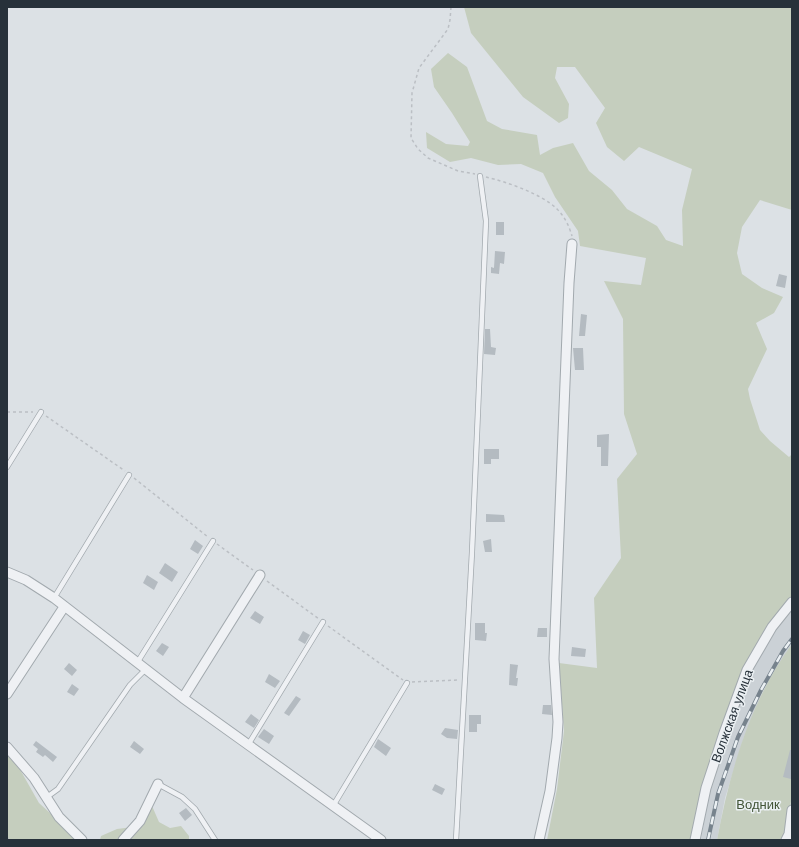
<svg xmlns="http://www.w3.org/2000/svg" width="799" height="847" viewBox="0 0 799 847" font-family="Arial,sans-serif">
<style>
.built{fill:#cbd1d6}
.green{fill:#c5cebe}
.building{fill:#b4bbc1}
.lines{fill:none;stroke-linecap:round;stroke-linejoin:round}
.lane-casing{stroke:#a2a9ae;stroke-width:6}
.street-casing{stroke:#a2a9ae;stroke-width:11}
.path{stroke:#bbbfc4;stroke-width:1.5;stroke-dasharray:3 3;stroke-linecap:butt}
.lane{stroke:#eff1f4;stroke-width:4.5}
.street{stroke:#eff1f4;stroke-width:9}
.rail-casing{stroke:#77838d;stroke-width:4}
.rail{stroke:#ebf0f3;stroke-width:2.5;stroke-dasharray:8;stroke-linecap:butt}
.labels{text-anchor:middle;dominant-baseline:central;stroke-width:3;stroke-linejoin:round;paint-order:stroke}
.street-label{font-size:13px;fill:#27313a;stroke:#ebf0f3}
.park-label{font-size:13px;fill:#415436;stroke:#ebf0f3}
</style>
<rect width="100%" height="100%" fill="#dce1e5"/>
<path class="built" d="M792,609v35l-29,47 -19,46 -19,61 -8,42h-16l9,-52 17,-54 24,-62 24,-42z"/>
<path class="green" d="M464,7h191l1,1h28v-1h108v203l-32,-10 -18,27 -5,26 5,21 20,14 21,9 -9,16 -18,10 11,26 -19,40 2,10 10,31 10,11 19,16 3,-3v144l-23,29 -50,107 -17,52 -10,54h-145l10,-51 7,-58 -5,-68 38,5 -3,-70 27,-40 -4,-79 20,-25 -13,-40 -1,-95 -19,-38 37,4 5,-27 -66,-12 -2,-15 -23,-34 -12,-24 -22,-9 -23,1 -27,-7 -21,4 -23,-14 -1,-16 20,12 22,2 2,-4 -18,-29 -18,-26 -3,-18 17,-16 19,14 20,54 15,8 35,6 3,20 13,-7 20,-5 16,28 23,19 15,19 30,17 9,14 17,6 -1,-36 10,-41 -53,-22 -15,14 -17,-14 -11,-24 9,-15 -30,-41h-18l-2,11 14,26 -1,14 -9,5 -36,-26 -52,-64z
M792,644v152l-8,44h-67c13,-69 33,-139 75,-196z
M7,753l11,13 21,37 34,31v6h-66z
M152,806l7,16 11,6 11,-2 8,10v4h-89l1,-4 16,-7 16,-2z"/>
<path class="building" d="M496,222h8v13h-8z
M495,251l10,1 -1,12 -4,-1 -1,11 -8,-1v-6l3,1z
M779,274l8,2 -2,12 -9,-2z
M581,314l6,1 -2,21h-6z
M485,329h5l1,18 5,1 -1,7 -11,-1z
M573,348h10l1,22h-9z
M609,434l-1,32h-7v-19h-4v-12z
M484,449h15v10h-8v5h-7z
M486,514l18,1 1,7h-19z
M491,539l1,13h-7l-2,-11z
M195,540l8,6 -5,8 -8,-5z
M165,563l13,9 -6,10 -13,-9z
M147,575l11,7 -4,8 -11,-7z
M255,611l9,6 -4,7 -10,-6z
M475,623h10v10h2l-1,8 -11,-1z
M538,628h9v9h-10z
M303,631l7,4 -5,9 -7,-4z
M162,643l7,4 -6,9 -7,-5z
M572,647l14,2 -1,8 -14,-1z
M69,663l8,7 -5,6 -8,-7z
M510,664l8,1 -2,13h2l-1,8 -8,-1z
M269,674l11,7 -5,7 -10,-6z
M72,684l7,5 -5,7 -7,-4z
M296,696l5,3 -12,17 -5,-3z
M543,705h8l1,10 -10,-1z
M251,714l8,6 -5,8 -9,-6z
M469,715h12v9h-4v8h-8z
M445,728l13,2 -1,9 -10,-1 -6,-4z
M264,729l10,7 -5,8 -11,-7z
M378,739l13,9 -5,8 -12,-9z
M36,741l21,16 -4,5 -8,-7 -2,2 -7,-5 2,-3 -5,-4z
M134,741l10,8 -4,5 -10,-7z
M790,750h2l-1,29 -8,-2z
M435,784l10,5 -3,6 -10,-5z
M186,808l6,7 -7,6 -6,-8z"/>
<g class="lines">
<g class="lane-casing">
<path id="lane" d="M7,467l34,-55
M54,598l75,-123
M137,663l76,-122
M248,745l75,-123
M158,784l24,13 13,12 20,31
M47,797l11,-8 72,-104 16,-16
M333,806l74,-123
M456,840l16,-288 14,-331 -6,-45"/>
</g>
<g class="street-casing">
<path id="street" d="M7,572l19,8 28,18 129,100 198,142
M7,694l57,-87
M183,698l77,-123
M7,747l27,31 25,39 23,23
M123,840l17,-19 18,-37
M539,840l11,-49 7,-53 1,-16 -4,-63 15,-376 3,-39
M695,840l11,-52 18,-55 23,-63 25,-43 20,-25
M786,840l3,-6 3,-24"/>
</g>
<path class="path" d="M451,7l-1,13 -2,9 -29,39 -7,25 -1,45 7,11 10,9 30,13 17,3
M486,177c21,5 56,17 71,32 8,8 12,17 15,27
M7,412h26
M46,416l79,55
M134,478l74,59
M217,544l36,26
M267,581l52,38
M328,626l75,54
M412,682l46,-2
M7,837l2,3"/>
<use href="#lane" class="lane"/>
<use href="#street" class="street"/>
<g class="rail-casing">
<path id="rail" d="M708,840l10,-46 20,-57 23,-47 22,-39 9,-12"/>
</g>
<use href="#rail" class="rail"/>
</g>
<g class="labels">
<g class="street-label">
<text transform="translate(732 716) rotate(-70)">Волжская улица</text>
</g>
<g class="park-label">
<text x="758" y="804">Водник</text>
</g>
</g>
<rect width="799" height="847" fill="none" stroke="#27313a" stroke-width="16"/>
</svg>
